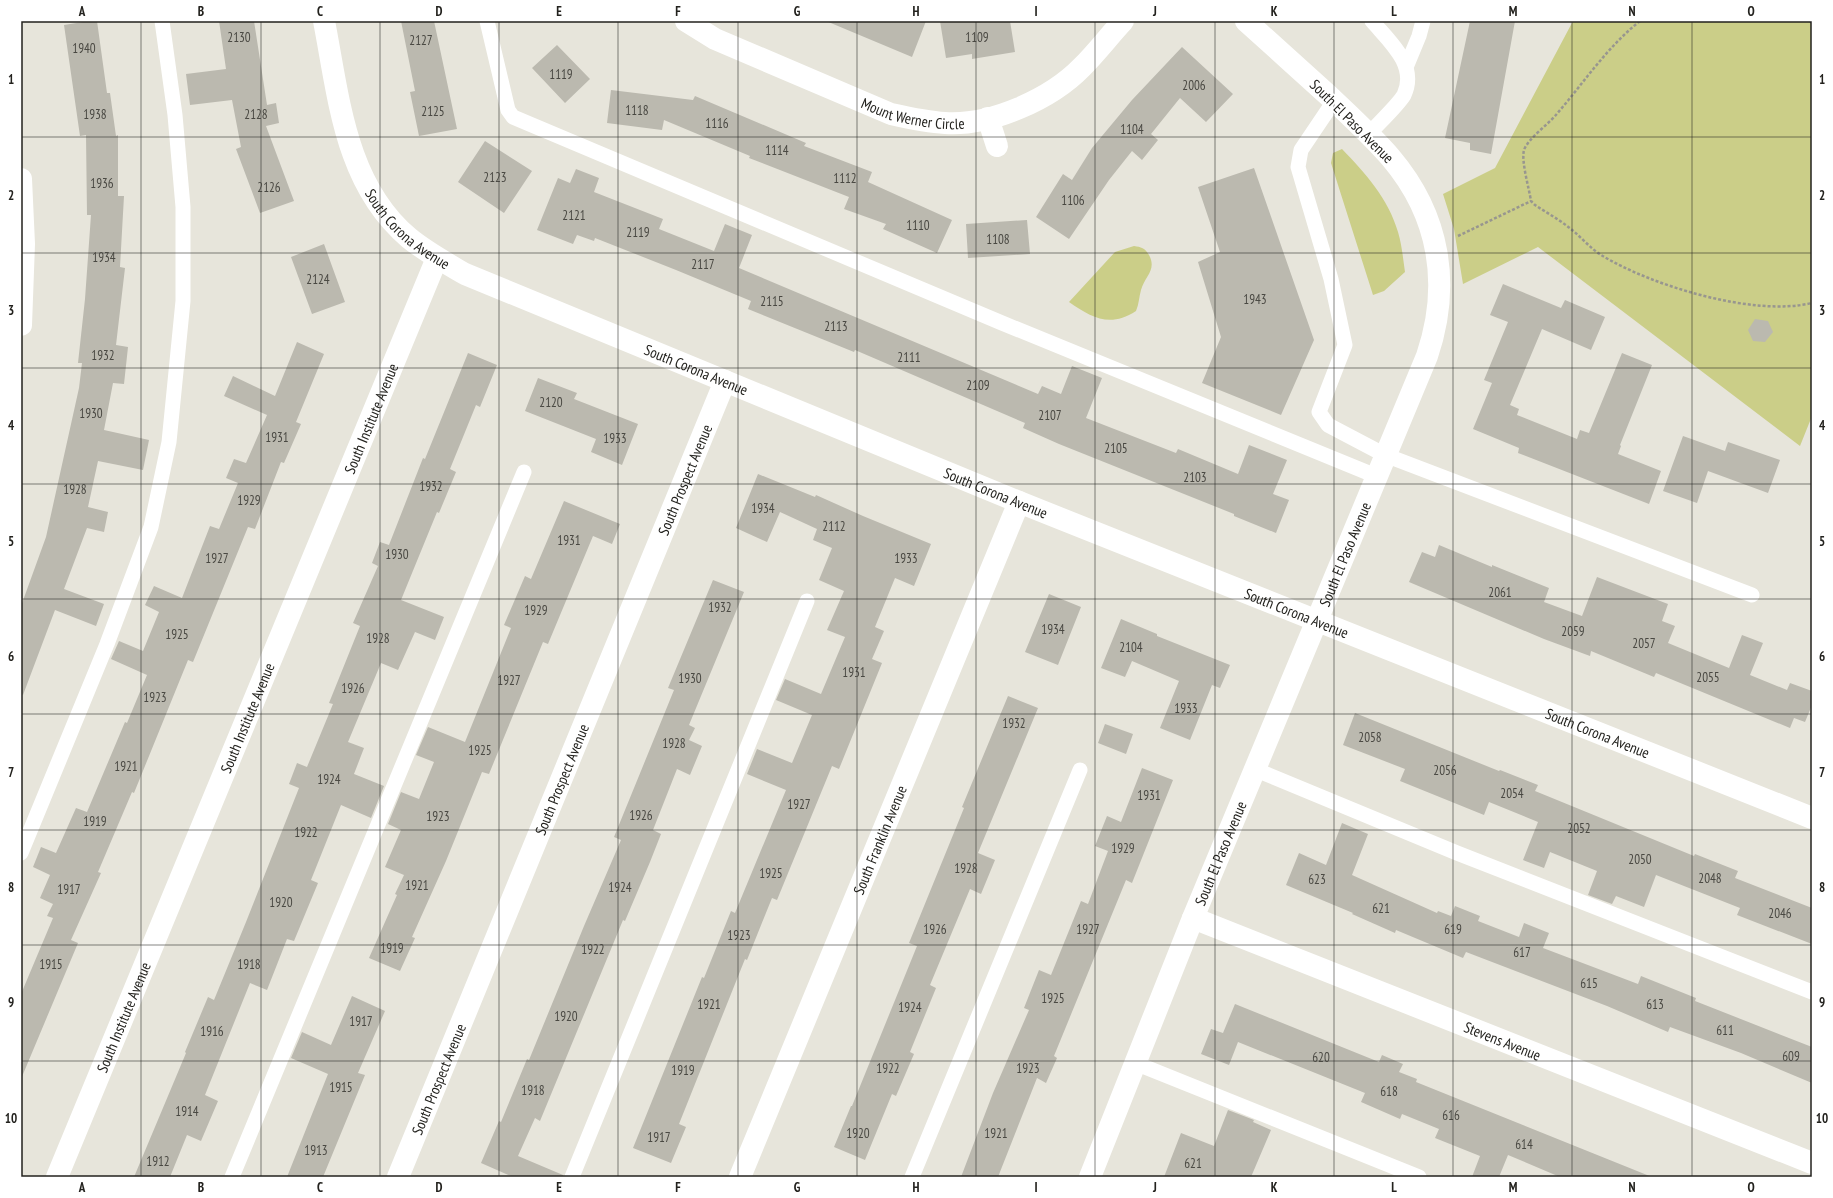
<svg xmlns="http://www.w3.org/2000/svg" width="1833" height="1198" viewBox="0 0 1833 1198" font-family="'PT Sans Narrow',sans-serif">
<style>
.green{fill:#cbce88}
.building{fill:#bbb9af}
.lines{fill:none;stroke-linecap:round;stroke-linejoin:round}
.path{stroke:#98968f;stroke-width:2.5;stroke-dasharray:3 2;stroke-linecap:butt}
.lane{stroke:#fff;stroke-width:15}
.street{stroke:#fff;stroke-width:22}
.grid{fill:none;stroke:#23221e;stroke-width:1;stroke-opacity:0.55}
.labels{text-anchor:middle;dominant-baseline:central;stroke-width:3.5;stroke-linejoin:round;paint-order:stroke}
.number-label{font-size:13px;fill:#494842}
.street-label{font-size:15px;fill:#23221e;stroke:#fff}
.neatline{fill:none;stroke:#23221e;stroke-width:1.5}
.grid-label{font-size:13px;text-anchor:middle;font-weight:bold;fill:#23221e}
</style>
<rect width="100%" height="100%" fill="#e7e5db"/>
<path class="green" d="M1573,21h239v395l-12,30 -262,-199 -75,37 -9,-55 -11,-35 52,-26z
M1342,149c24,25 46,49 56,83 4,13 5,27 7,40l-21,19 -11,4 -42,-132 2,-10z
M1134,246c7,1 11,2 15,9 8,15 -4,21 -8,35 -2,7 -2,14 -5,21 -26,17 -44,7 -67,-9l46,-50z"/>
<path class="building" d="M89,21h8l10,72h3l6,43 2,-1v61h6l-4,71 5,1 -9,77 12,2 -4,37 -11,-1 -9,47 45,10 -6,30 -45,-9 -10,46 20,5 -4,20 -17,-4 -23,61 40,15 -8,22 -41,-16 -32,85 -2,-1v-88l25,-69 33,-149 3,-25h-4l7,-64 6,-84h-4l-1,-80 -6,1 -16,-111z
M219,21h35l13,84 9,-2 3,20 -13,3 28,75 -34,12 -24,-64 5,-2 -9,-47 -42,5 -4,-31 40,-5z
M401,21h33l23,108 -38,7 -9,-44 5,-1z
M826,21h100l-14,36z
M940,21h70l5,31 -43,7v-5l-26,4z
M1470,21h45l-24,133 -21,-4v-7l-25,-5z
M557,45l33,34 -25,24 -33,-35z
M1182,47l51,47 -27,28 -26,-24 -29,36 7,6 -16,20 -10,-9 -23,29 -40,59 -33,-22 27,-43 9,6 20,-32 40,-48z
M611,90l82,10 2,-4 111,47 -2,3 68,26 -4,10 84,38 -15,33 -54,-24 3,-5 -42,-15 5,-12 -100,-39 1,-2 -86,-36 -2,10 -55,-7z
M485,141l47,30 -28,42 -46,-31z
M1254,168l60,172 -33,75 -79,-32 19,-46 -23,-75 22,-10 -22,-65z
M576,169l23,9 -5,14 69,27 -4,10 55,22 11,-27 27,11 -13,33 299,126 4,-8 19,8 11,-28 30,12 -16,40 90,35 2,-4 60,25 11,-29 38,15 -14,34 16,6 -13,33 -42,-17v-2l-175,-70 -36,-16 2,-5 -170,-73 -1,2 -106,-43 3,-8 -75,-31 -81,-32 -1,3 -17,-6 -4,9 -36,-14 21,-52 12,5z
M1027,220l3,34 -62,4 -2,-34z
M324,244l21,58 -33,12 -21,-57z
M1503,284l58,24 4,-8 40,17 -14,33 -49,-21 -32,76 9,4 -2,6 60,24 3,-9 9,3 33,-80 30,12 -32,80 1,1 -3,8 43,17 -12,33 -131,-51 1,-5 -46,-19 19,-46 -8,-3 24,-58 -18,-7z
M1755,319l13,2 5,11 -8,10 -12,-1 -5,-11z
M297,342l27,12 -28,68 5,2 -17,39 -3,-1 -26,67 -7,-2 -55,135 -5,-2 -54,133 -2,-1 -34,80 3,1 -30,67 7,3 -57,136v-85l32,-76 -6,-2 6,-12 -13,-6 10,-23 -17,-8 8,-20 15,6 20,-45 11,4 38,-90 2,1 20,-48 -36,-16 8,-18 24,10 16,-39 -14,-7 9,-19 28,12 28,-72 9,3 19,-46 -12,-5 8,-19 12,4 21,-48 -43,-19 9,-20 42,20z
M468,353l29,12 -17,42 -4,-2 -26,64 6,3 -17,41 -2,-1 -36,88 43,17 -9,23 -20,-8 -17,38 -17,-7 -33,79 16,6 -10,26 30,12 -13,32 -30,-13 -30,75 7,3 -24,58 -7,-2 -20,51 -17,-7 -45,112 13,6 -17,40 -14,-6 -17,42h-36l52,-124 -1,-1 23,-55 6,3 32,-78 53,-134 -10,-4 8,-21 10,4 26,-63 -4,-1 31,-77 -7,-3 25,-57 -6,-3 8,-21 9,3 34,-87 2,1z
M538,378l39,15 -3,6 64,25 -16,41 -31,-13 5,-13 -71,-28z
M1683,436l42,15 3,-9 52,18 -12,33 -60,-22 -11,32 -34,-12z
M758,474l57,23 1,-2 47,21 68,28 -17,42 -19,-8 -20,49 9,4 -12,28 10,4 -43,106 -7,-3 -55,134 -5,-2 -25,62 -2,-1 -66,165 7,3 -15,36 -38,-15 69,-171 2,1 27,-67 4,2 51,-123 -39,-16 10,-25 35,14 20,-48 -36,-15 9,-21 36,15 24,-57 -18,-7 17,-39 -25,-11 13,-32 -19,-8 4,-11 -37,-17 -13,30 -31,-14z
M564,501l56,23 -8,20 -19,-8 -45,108 -5,-2 -54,132 -7,-2 -36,89 -34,76 3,1 -15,33 -31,-13 28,-63 -2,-1 9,-19 -19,-8 16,-37 -13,-6 13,-32 18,7 15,-37 -18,-7 12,-28 37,15 46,-114 -7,-3 21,-49 6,3z
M1439,545l53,22v-2l57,23 -5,14 38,14 15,-39 71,27 -6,17 13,5 -7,17 61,25 13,-33 21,8 -13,32 37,15 3,-7 22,8v14l-7,17 -11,-4 -4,10 -134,-55 -2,4 -63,-26 -1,5 -46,-17 -135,-57 13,-30 13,5z
M713,580l31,12 -55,133 6,3 -6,12 13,6 -12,29 -13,-6 -24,61 8,4 -11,28 -25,59 -2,-1 -83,201 -5,-3 -17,38 45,19v2h-50l-32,-14 18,-42 2,1 26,-63 2,1 55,-134 37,-86 -7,-3 60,-147 -6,-2z
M1049,594l32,13 -23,58 -33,-13z
M1121,619l36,15v2l73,29 -10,23 -8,-3 -22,55 -30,-12 19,-47 -47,-20 -7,16 -24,-9z
M1008,696l30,12 -60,145 17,7 -14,34 -11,-5 -40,96 6,3 -26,64 4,2 -18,42 -4,-2 -27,66 -31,-13 17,-41h1l65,-160 -8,-3 55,-135 -2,-1z
M1355,713l144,58 1,-1 38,15 -3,6 159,65 1,-2 43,17 -3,7 77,30v36l-75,-29 3,-7 -84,-33 -12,32 -28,-11 -4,8 -24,-9 9,-24 -47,-19 -6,16 -21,-8 15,-38 -49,-20 -5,13 -84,-34 5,-12 -62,-24z
M1105,724l28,10 -7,20 -28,-11z
M1142,768l31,12 -41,103 -6,-3 -72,176 3,2 -11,25 -9,-5 -39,99h-37l32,-84 36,-83 -5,-2 15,-38 12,5 30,-74 7,3 20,-53 -13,-5 12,-30 14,6z
M1342,823l26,11 -16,41 85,38 1,-2 13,5 4,-10 25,10 -2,5 41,16 5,-14 25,10 -6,15 95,36 3,-8 55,22 -1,3 117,46v36l-71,-30 -71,-26 -2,5 -61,-26 -141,-54 -3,6 -67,-28 -1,3 -43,-19 1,-1 -67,-28 13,-32 27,12z
M352,996l33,15 -27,62 7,2 -42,102h-36l41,-103 -37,-16 11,-26 29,13z
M1235,1004l144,58 3,-7 21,9 -4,8 18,7 -1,3 236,95h-92l-52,-22 -9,22h-27l8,-21 -45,-18 4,-9 -37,-15 -2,5 -39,-17 4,-9 -127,-51 -9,23 -28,-11 10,-25 12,4z
M1228,1110l26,10 -1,2 18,8 -20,47h-87l17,-44 33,13z"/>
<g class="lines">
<path class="path" d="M1640,21c-34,27 -57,63 -85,95 -8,9 -27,23 -31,34 -3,11 5,38 7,51l4,4c12,8 25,15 36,24 10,8 19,19 30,26 51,31 153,62 211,48
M1810,21l2,2
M1458,236l73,-35"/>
<path class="lane" d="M487,21l21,89 5,7 489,206 374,153
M1407,65l12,-29 4,-15
M1334,101l-33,49 -3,17 33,112 14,66 -26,67 9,13 57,30 367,140
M1369,134c8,-9 30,-30 35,-39 14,-30 -15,-54 -32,-74
M1254,769l203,84 355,139
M21,853l86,-209 44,-117 18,-85 14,-141v-94l-8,-92 -13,-94
M1135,1063l284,114
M232,1177l292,-705
M572,1177l235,-576
M912,1177l168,-407"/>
<g class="street">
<path id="s1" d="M324,21c15,77 21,163 85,217 17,14 37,25 56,36l554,228 793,316"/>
<path id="s2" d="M686,21l29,18 176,75c18,4 36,8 54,9 46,3 106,-24 137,-56 15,-15 27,-31 41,-46"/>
<path d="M988,118l9,28"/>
<path d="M21,179l3,65 -3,81"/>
<path id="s3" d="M1193,918l619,245"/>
<path id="s4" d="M57,1177l380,-919"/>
<path id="s5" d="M398,1177l327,-796"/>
<path id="s6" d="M740,1177l279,-675"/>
<path id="s7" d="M1090,1177l103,-259 234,-562c24,-71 13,-140 -36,-198 -19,-22 -41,-42 -62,-62 -28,-25 -55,-50 -83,-75"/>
</g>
</g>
<path class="grid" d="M141,21v1156M261,21v1156M380,21v1156M499,21v1156M618,21v1156M738,21v1156M857,21v1156M976,21v1156M1095,21v1156M1215,21v1156M1334,21v1156M1453,21v1156M1572,21v1156M1692,21v1156M21,137h1791M21,253h1791M21,368h1791M21,484h1791M21,599h1791M21,714h1791M21,830h1791M21,945h1791M21,1061h1791"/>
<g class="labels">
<g class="number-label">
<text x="239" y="37">2130</text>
<text x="977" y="37">1109</text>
<text x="421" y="40">2127</text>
<text x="84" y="48">1940</text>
<text x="561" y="74">1119</text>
<text x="1194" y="85">2006</text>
<text x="637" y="110">1118</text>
<text x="433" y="111">2125</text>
<text x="95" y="114">1938</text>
<text x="256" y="114">2128</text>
<text x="717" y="123">1116</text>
<text x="1132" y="129">1104</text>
<text x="777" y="150">1114</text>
<text x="495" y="177">2123</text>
<text x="845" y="178">1112</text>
<text x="102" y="183">1936</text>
<text x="269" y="187">2126</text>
<text x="1073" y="200">1106</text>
<text x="574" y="215">2121</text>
<text x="918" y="225">1110</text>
<text x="638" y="232">2119</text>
<text x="998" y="239">1108</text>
<text x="104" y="257">1934</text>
<text x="703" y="264">2117</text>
<text x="318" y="279">2124</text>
<text x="1255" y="299">1943</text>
<text x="772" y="301">2115</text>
<text x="836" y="326">2113</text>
<text x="103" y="355">1932</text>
<text x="909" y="357">2111</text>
<text x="978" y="385">2109</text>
<text x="551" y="402">2120</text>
<text x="91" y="413">1930</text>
<text x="1050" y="415">2107</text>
<text x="277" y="437">1931</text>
<text x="615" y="438">1933</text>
<text x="1116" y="448">2105</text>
<text x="1195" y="477">2103</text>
<text x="431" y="486">1932</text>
<text x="75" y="489">1928</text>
<text x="249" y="500">1929</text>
<text x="763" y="508">1934</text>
<text x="834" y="526">2112</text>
<text x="569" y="540">1931</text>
<text x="397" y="554">1930</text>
<text x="217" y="558">1927</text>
<text x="906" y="558">1933</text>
<text x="1500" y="592">2061</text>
<text x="720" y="607">1932</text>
<text x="536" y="610">1929</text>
<text x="1053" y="629">1934</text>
<text x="1573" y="631">2059</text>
<text x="177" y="634">1925</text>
<text x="378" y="638">1928</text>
<text x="1644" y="643">2057</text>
<text x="1131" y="647">2104</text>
<text x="854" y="672">1931</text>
<text x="1708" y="677">2055</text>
<text x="690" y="678">1930</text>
<text x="509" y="680">1927</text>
<text x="353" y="688">1926</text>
<text x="155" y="697">1923</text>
<text x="1186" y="708">1933</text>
<text x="1014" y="723">1932</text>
<text x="1370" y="737">2058</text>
<text x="674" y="743">1928</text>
<text x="480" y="750">1925</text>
<text x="126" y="766">1921</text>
<text x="1445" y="770">2056</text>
<text x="329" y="779">1924</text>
<text x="1512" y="793">2054</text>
<text x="1149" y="795">1931</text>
<text x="799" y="804">1927</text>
<text x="641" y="815">1926</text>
<text x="438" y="816">1923</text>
<text x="95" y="821">1919</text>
<text x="1579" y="828">2052</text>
<text x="306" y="832">1922</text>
<text x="1123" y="848">1929</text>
<text x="1640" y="859">2050</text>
<text x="966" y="868">1928</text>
<text x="771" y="873">1925</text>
<text x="1710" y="878">2048</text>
<text x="1317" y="879">623</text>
<text x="417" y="885">1921</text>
<text x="620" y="887">1924</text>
<text x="69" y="889">1917</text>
<text x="281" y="902">1920</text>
<text x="1381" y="908">621</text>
<text x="1780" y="913">2046</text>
<text x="935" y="929">1926</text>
<text x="1088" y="929">1927</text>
<text x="1453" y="929">619</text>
<text x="739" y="935">1923</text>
<text x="392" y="948">1919</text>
<text x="593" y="949">1922</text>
<text x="1522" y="952">617</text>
<text x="51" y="964">1915</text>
<text x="249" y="964">1918</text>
<text x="1589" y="983">615</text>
<text x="1053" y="998">1925</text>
<text x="709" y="1004">1921</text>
<text x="1655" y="1004">613</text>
<text x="910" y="1007">1924</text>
<text x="566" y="1016">1920</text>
<text x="361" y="1021">1917</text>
<text x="1725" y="1030">611</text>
<text x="212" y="1031">1916</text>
<text x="1791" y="1056">609</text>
<text x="1321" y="1057">620</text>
<text x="888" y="1068">1922</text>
<text x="1028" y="1068">1923</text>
<text x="683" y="1070">1919</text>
<text x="341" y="1087">1915</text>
<text x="533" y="1090">1918</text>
<text x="1389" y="1091">618</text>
<text x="187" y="1111">1914</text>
<text x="1451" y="1115">616</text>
<text x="858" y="1133">1920</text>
<text x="996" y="1133">1921</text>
<text x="659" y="1137">1917</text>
<text x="1524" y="1144">614</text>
<text x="316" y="1150">1913</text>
<text x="158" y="1161">1912</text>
<text x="1193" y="1163">621</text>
</g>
<g class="street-label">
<text stroke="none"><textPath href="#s2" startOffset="247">Mount Werner Circle</textPath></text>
<text transform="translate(1352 121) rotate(45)">South El Paso Avenue</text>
<text stroke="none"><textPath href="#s1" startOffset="231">South Corona Avenue</textPath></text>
<text stroke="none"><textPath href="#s1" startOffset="555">South Corona Avenue</textPath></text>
<text stroke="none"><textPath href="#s4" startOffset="821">South Institute Avenue</textPath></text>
<text stroke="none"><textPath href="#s5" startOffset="754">South Prospect Avenue</textPath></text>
<text stroke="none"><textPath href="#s1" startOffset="879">South Corona Avenue</textPath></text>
<text stroke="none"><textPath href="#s7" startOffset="673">South El Paso Avenue</textPath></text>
<text stroke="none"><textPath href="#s1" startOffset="1203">South Corona Avenue</textPath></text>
<text stroke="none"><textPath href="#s4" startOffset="497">South Institute Avenue</textPath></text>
<text stroke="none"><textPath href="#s1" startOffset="1527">South Corona Avenue</textPath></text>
<text stroke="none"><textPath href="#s5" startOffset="430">South Prospect Avenue</textPath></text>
<text stroke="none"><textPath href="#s6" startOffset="365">South Franklin Avenue</textPath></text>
<text stroke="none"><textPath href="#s7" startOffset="349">South El Paso Avenue</textPath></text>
<text stroke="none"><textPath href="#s4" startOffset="173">South Institute Avenue</textPath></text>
<text stroke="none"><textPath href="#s3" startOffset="333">Stevens Avenue</textPath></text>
<text stroke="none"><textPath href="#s5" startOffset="106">South Prospect Avenue</textPath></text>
</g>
</g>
<rect width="1833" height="1198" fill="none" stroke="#ffffff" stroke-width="44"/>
<rect x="22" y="22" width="1789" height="1154" class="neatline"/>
<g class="grid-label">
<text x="82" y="16">A</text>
<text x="201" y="16">B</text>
<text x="320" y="16">C</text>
<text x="439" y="16">D</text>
<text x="559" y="16">E</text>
<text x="678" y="16">F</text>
<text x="797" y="16">G</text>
<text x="916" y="16">H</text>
<text x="1036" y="16">I</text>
<text x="1155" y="16">J</text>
<text x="1274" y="16">K</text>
<text x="1394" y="16">L</text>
<text x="1513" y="16">M</text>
<text x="1632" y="16">N</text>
<text x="1751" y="16">O</text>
<text x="11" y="84">1</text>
<text x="1822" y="84">1</text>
<text x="11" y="200">2</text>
<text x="1822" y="200">2</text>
<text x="11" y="315">3</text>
<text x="1822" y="315">3</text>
<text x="11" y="430">4</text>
<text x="1822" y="430">4</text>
<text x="11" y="546">5</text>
<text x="1822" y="546">5</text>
<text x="11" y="661">6</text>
<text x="1822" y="661">6</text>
<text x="11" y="777">7</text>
<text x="1822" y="777">7</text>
<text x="11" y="892">8</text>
<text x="1822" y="892">8</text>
<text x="11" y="1007">9</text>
<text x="1822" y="1007">9</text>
<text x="11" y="1123">10</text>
<text x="1822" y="1123">10</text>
<text x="82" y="1192">A</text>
<text x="201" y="1192">B</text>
<text x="320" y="1192">C</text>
<text x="439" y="1192">D</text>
<text x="559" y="1192">E</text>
<text x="678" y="1192">F</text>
<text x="797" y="1192">G</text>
<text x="916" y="1192">H</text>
<text x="1036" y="1192">I</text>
<text x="1155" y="1192">J</text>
<text x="1274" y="1192">K</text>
<text x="1394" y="1192">L</text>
<text x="1513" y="1192">M</text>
<text x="1632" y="1192">N</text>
<text x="1751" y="1192">O</text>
</g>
</svg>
